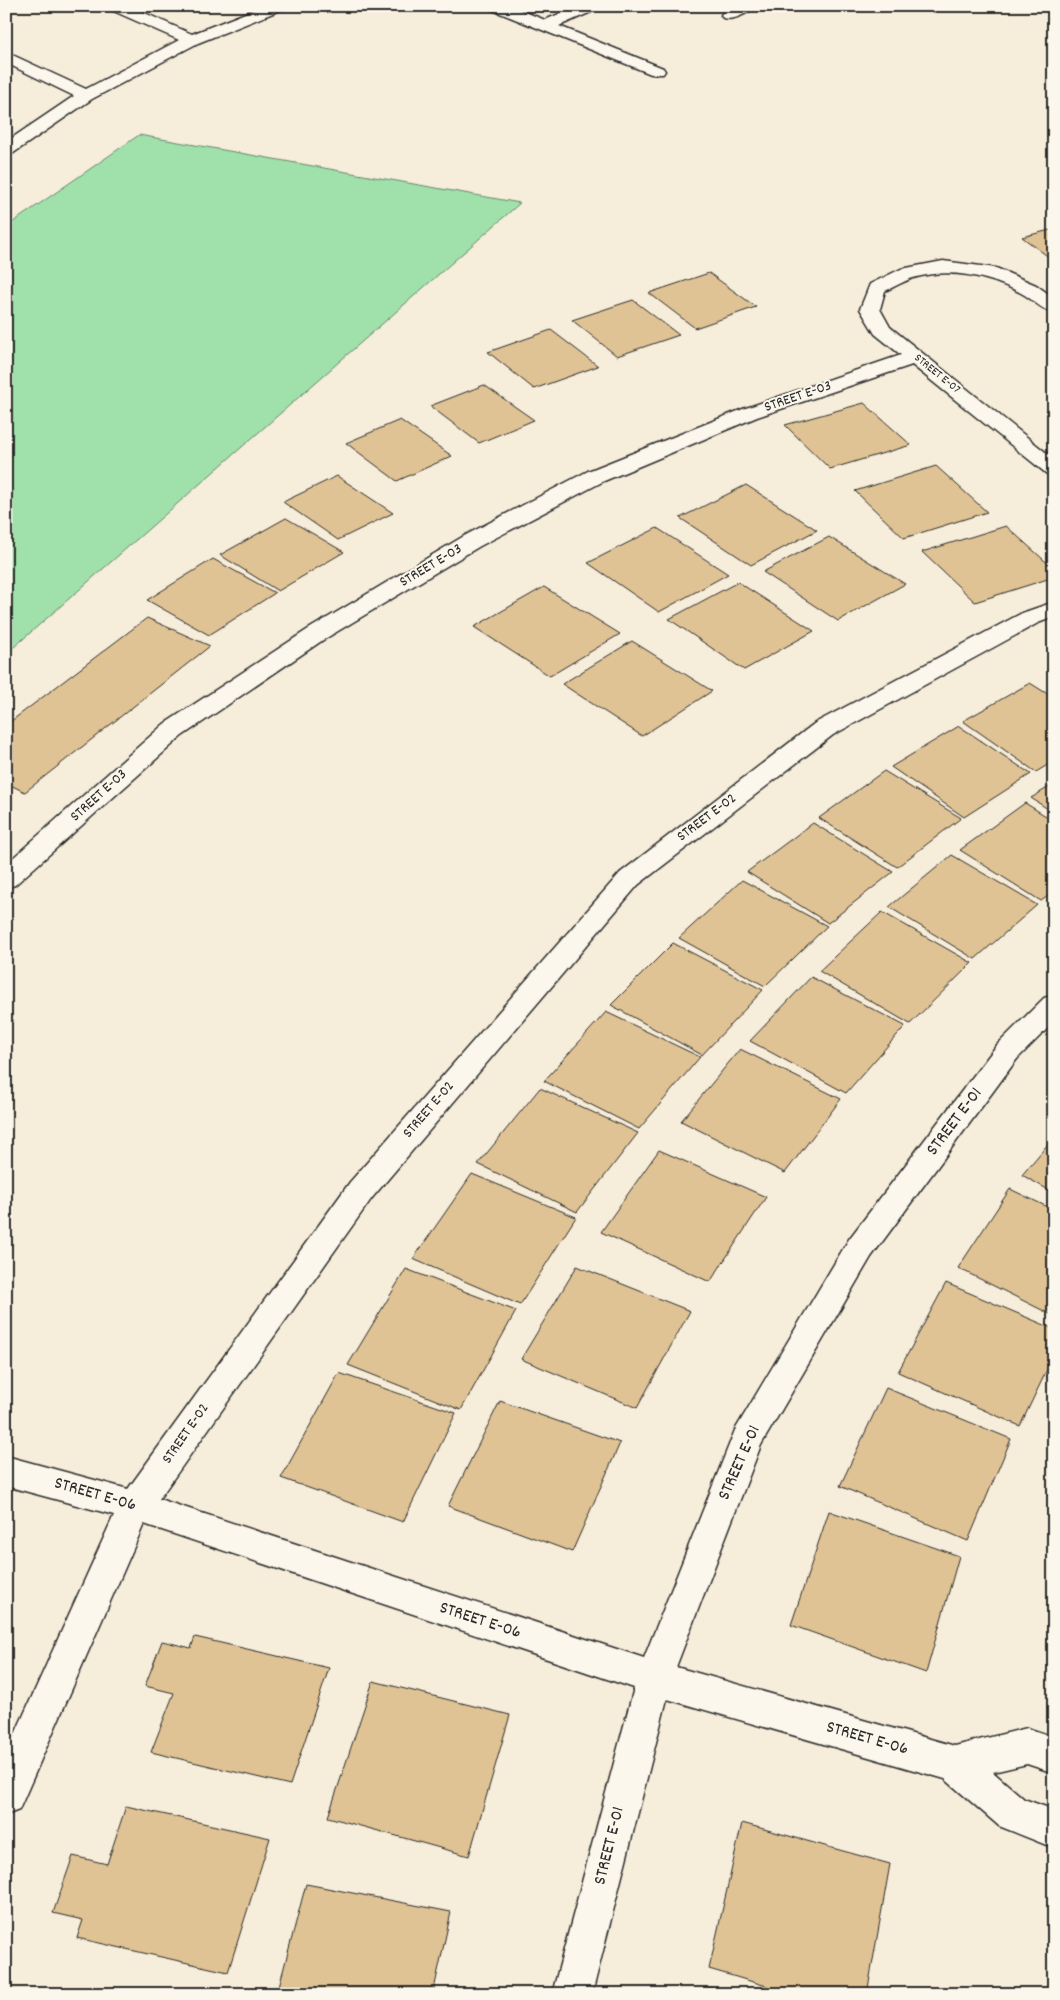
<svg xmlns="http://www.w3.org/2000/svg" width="1060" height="2000" viewBox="0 0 1060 2000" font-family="Dekko,sans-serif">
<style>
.green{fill:#a0e1ab;stroke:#66866b}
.building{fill:#e0c394;stroke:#2b2b2b}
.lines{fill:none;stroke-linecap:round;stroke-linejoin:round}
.minor-casing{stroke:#2b2b2b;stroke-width:3}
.minor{fill:#fbf7ec;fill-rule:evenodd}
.labels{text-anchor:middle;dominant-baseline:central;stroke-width:4;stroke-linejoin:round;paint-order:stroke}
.far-street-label{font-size:12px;fill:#2b2b2b;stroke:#fbf7ec}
.street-label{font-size:15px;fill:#2b2b2b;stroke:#fbf7ec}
.near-street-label{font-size:18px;fill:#2b2b2b;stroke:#fbf7ec}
</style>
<rect width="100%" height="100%" fill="#f6edda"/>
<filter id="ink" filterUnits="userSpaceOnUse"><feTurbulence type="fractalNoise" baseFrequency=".02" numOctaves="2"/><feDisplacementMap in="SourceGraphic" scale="10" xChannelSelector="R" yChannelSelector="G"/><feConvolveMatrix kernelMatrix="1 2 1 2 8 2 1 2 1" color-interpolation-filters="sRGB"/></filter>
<g filter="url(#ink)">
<path class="green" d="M139,135l381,68 -514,451v-427z"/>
<path class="building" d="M1054,229v32l-32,-24z
M709,273l47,34 -61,21 -46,-35z
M633,300l46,35 -62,21 -45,-36z
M551,330l47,36 -64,23 -46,-37z
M484,385l50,35 -55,23 -49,-37z
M864,403l47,42 -81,24 -45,-44z
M400,420l52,36 -55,25 -51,-38z
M936,466l51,46 -83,26 -49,-47z
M337,476l56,37 -55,27 -55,-38z
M746,485l71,45 -66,35 -71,-47z
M286,518l58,34 -66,39 -58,-36z
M1006,526l48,43v8l-79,25 -53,-50z
M657,528l71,46 -69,38 -71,-49z
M829,537l76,47 -67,37 -75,-49z
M213,559l62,34 -66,42 -62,-35z
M738,582l76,49 -70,39 -75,-51z
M544,587l76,47 -70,42 -76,-49z
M147,618l63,28 -185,146 -19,-9v-58z
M632,641l80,50 -70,45 -80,-52z
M1030,683l24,15v63l-18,11 -73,-51z
M959,726l72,48 -67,43 -73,-50z
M884,771l77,47 -64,49 -78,-49z
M1054,784v29l-23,-15z
M1025,803l29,18v71l-13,9 -81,-51z
M813,823l80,49 -65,51 -81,-51z
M952,855l85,50 -62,54 -86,-52z
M742,880l85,46 -62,60 -86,-48z
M882,912l90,51 -62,61 -91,-53z
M673,943l90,47 -61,65 -91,-50z
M811,977l94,49 -59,67 -96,-52z
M606,1012l94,45 -61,72 -95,-48z
M740,1049l101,50 -56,74 -104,-52z
M540,1088l98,45 -61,79 -99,-48z
M1054,1137v56l-32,-18z
M659,1150l107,47 -56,85 -109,-50z
M472,1174l104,43 -56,88 -107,-46z
M1010,1189l44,21v106l-96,-48z
M577,1266l113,45 -53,97 -116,-49z
M406,1269l110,42 -55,99 -113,-45z
M946,1283l108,46v26l-34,71 -122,-54z
M339,1373l117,40 -53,109 -122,-44z
M886,1388l125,51 -43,102 -128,-55z
M500,1401l120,42 -48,109 -124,-46z
M829,1511l130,45 -33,117 -135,-48z
M195,1637l134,31 -39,117 -139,-33 23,-59 -29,-7 17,-45 29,7z
M373,1681l137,34 -41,141 -141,-39z
M126,1806l144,32 -42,134 -151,-34 6,-18 -30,-7 20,-57 34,8z
M742,1823l148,41 -23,130h-73l-85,-25z
M306,1884l145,28 -18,82h-156z
M708,1987l29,7h-30z"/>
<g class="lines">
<g class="minor-casing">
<path id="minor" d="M107,6h22l63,28 71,-28h22l-2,3 -85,34 -106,56 -80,55 -6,1v-13l68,-46 -68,-33v-11l80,37 93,-49 -70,-31z
M488,6h22l35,14 33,-14h22l-2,3 -39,17 104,42 2,3 -2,3h-12l-161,-65z
M734,6h21c-7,8 -22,15 -32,12l-2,-3 2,-3z
M943,261l53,7 40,17 18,13v15c-13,-3 -21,-14 -33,-20 -32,-17 -72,-26 -108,-15 -9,3 -19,9 -28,13l-5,18 10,18 164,132v17l-7,-2 -135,-109 -155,52 -153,64 -124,65 -157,94 -141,96 -167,149 -9,3v-24l158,-140 143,-94 157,-94 124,-65 155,-62 158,-54 -26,-21 -15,-25 10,-25 31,-15z
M1054,602v15l-16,6 -205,112 -195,150 -266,313 -213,301 485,159 91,-228 114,-191 148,-194 47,-47 10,-3v27l-37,37 -146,198 -110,188 -85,222 279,79 72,-18 27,9v36l-27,-9 -34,8 31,27 30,11v38l-55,-22 -54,-47 -278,-80 -75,295h-40l82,-306 -490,-164 -125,286 -13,5v-61l108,-239 -108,-29v-30l122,33 222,-307 270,-309 195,-150 207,-110z"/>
</g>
<use href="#minor" class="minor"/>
</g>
</g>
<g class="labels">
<g class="far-street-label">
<text transform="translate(937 374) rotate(39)">STREET E-07</text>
</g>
<g class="street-label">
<text transform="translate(798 397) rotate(-19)">STREET E-03</text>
<text transform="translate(431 566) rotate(-31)">STREET E-03</text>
<text transform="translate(99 796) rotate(-42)">STREET E-03</text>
<text transform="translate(707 818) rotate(-37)">STREET E-02</text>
<text transform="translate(429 1110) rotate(-49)">STREET E-02</text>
<text transform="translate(186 1434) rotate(-55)">STREET E-02</text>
</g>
<g class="near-street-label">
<text transform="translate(955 1122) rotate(-53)">STREET E-01</text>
<text transform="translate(740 1463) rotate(-66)">STREET E-01</text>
<text transform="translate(95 1495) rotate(16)">STREET E-06</text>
<text transform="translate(480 1621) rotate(18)">STREET E-06</text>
<text transform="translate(867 1739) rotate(16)">STREET E-06</text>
<text transform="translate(610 1846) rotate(-76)">STREET E-01</text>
</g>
</g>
<rect width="1060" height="2000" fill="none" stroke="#fbf7ec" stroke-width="25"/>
<rect x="12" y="12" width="1035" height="1975" fill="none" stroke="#2b2b2b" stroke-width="2" filter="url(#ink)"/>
</svg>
